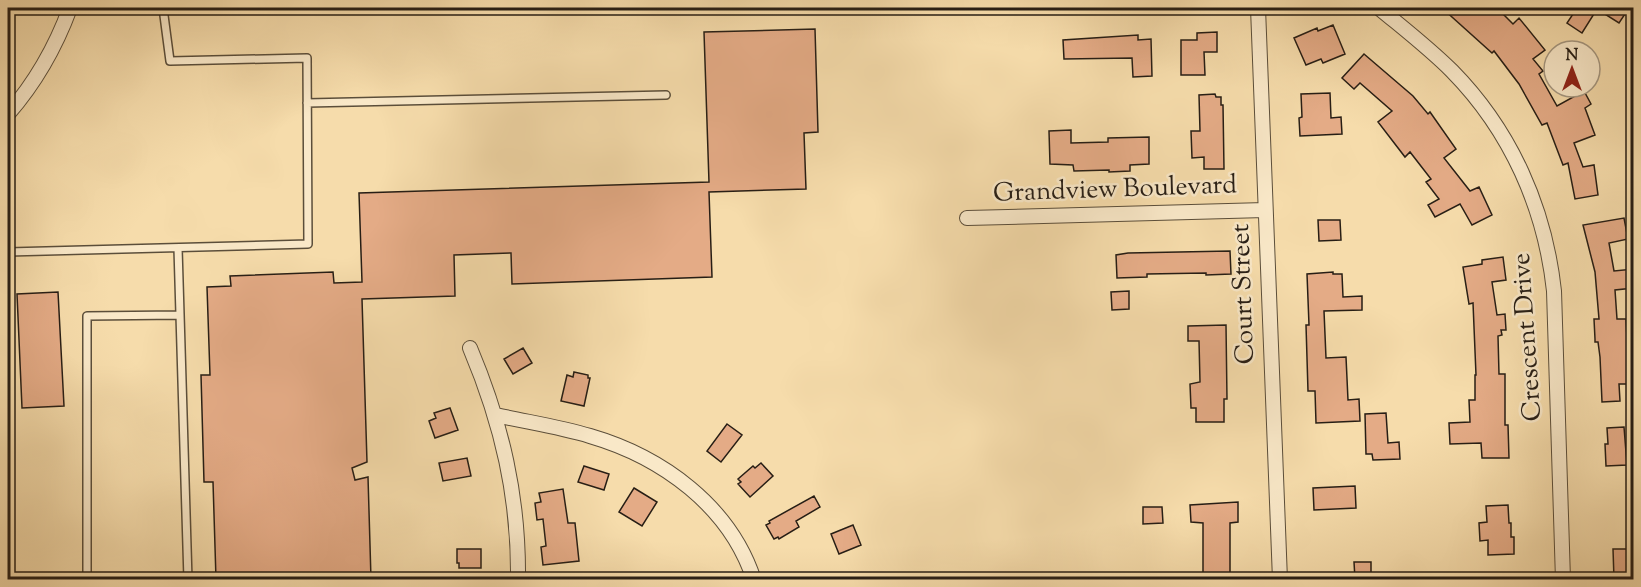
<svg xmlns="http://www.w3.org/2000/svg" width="1641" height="587" viewBox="0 0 1641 587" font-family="'Sorts Mill Goudy',serif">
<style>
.building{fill:#e4ab86;stroke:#271e15;stroke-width:1.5}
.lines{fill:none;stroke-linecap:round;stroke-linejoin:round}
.lane-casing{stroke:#5b4e3a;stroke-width:10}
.street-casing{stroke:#5b4e3a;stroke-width:16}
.lane{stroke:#f9e8c8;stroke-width:7}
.street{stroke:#f9e8c8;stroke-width:14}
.labels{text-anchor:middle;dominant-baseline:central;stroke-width:5;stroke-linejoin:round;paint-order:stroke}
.street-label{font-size:26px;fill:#271e15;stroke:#f9e8c8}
</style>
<rect width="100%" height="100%" fill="#f6dcab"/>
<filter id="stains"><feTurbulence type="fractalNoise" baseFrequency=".00333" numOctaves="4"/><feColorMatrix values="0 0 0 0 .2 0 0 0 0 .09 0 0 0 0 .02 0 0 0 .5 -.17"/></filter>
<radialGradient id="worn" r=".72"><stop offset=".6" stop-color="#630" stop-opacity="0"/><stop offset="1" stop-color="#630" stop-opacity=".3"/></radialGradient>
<path class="building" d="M1442,8h55l16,16 6,-6 26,32 -12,9 10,12 -4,3 18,32 27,-15 7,13 -6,4 10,27 -21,8 9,24 11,-2 4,30 -23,4 -7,-36 -5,2 -16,-42 -5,2 -23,-41 -25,-33 -2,2z
M1577,8h52l-10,15 -22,-14 -15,24 -15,-10z
M1333,25l12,29 -22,9 -2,-4 -15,6 -12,-27 23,-10 1,3z
M815,29l3,103 -14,1 2,56 -97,3 3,85 -200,7 -1,-31 -57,2 1,41 -93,3 5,163 -15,6 3,12 13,-3 3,102h-155l-3,-97h-9l-3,-107h9l-3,-88 24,-1 -1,-10 103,-4 1,11 28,-1 -3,-89 350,-11 -5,-150z
M1217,32v20h-13l1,23h-24v-35h16v-7z
M1138,35v5l13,-1 1,37 -19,1 -1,-19 -68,1 -1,-19z
M1364,54l49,42 15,18 2,-2 26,37 -12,9 26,33 9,-4 13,28 -20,10 -12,-21 -25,13 -7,-12 11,-6 -13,-17 5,-3 -21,-27 -5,5 -27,-35 14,-11 -32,-28 -6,6 -12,-11z
M1330,93l1,25 10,-1 1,17 -42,2 -1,-18 3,-1 -1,-23z
M1215,94l1,3h5v8h2l1,64h-20v-12l-12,1 -1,-27h9l-1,-36z
M1071,130v13l37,-1v-4l41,-1v27l-19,1v6l-21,1v-2l-35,1 -1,-6 -23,-1 -1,-33z
M1624,218l4,21 -19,4 5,28 20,-2v19l-19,2 2,29h9l1,20h7v45h-15l1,17 -18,1 -2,-45 -2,-15h-3v-3l-1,-20h5l-4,-47 -12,-47z
M1318,220h22l1,20 -22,1z
M1230,251l1,23 -25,1v-2l-59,1v3l-30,1 -1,-23 12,-2z
M1503,257l3,23 -14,2 5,33 8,-1 1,16h-5l1,5 -4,1 1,38h6v51h3l1,33h-27l-1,-15 -31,1 -1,-21 21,-1 -1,-22h6v-25h1l-3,-72 -4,1 -6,-37 19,-3v-4z
M1333,272v2h9l1,23 19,-1v14l-38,1 2,47 20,-1 2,43 11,-1 1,22 -44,2 -1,-32h-7l-2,-66h3l-2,-51z
M1129,291v18l-17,1 -1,-18z
M58,292l6,114 -42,2 -5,-114z
M1226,325l1,74h-3v23h-28v-14h-5l-1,-24 10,-2 -1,-41h-11v-15z
M523,348l9,15 -19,11 -9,-15z
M574,372l14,3v3h2l-6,28 -23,-5 6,-26 6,2z
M450,408l8,22 -23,8 -6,-17 7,-3 -2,-5z
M1386,413l2,30 11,-1 1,17 -27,1 -1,-6h-6l-1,-40z
M727,424l15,11 -21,27 -14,-11z
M1624,427l3,38 -21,1 -1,-22h3l-1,-16z
M467,458l4,18 -28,5 -4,-18z
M761,463l12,13 -23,21 -12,-13 3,-2 -3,-3 15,-13 2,2z
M584,466l25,8 -5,16 -26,-8z
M1355,486l1,22 -42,2 -1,-22z
M634,488l23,14 -15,24 -23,-14z
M563,489l5,34h7l4,38 -36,4 -2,-18 5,-1 -3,-27 -6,1 -2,-17 6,-1 -2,-9z
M814,496l6,11 -24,14 3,6 -20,12 -1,-2 -4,2 -8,-14 4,-2 -1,-2z
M1238,502v20l-8,1v56h-27v-56l-12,-1 -1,-17z
M1508,505l1,18h2v14h3v17l-26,1v-15l-8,1 -1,-18 8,-1 -1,-16z
M1143,507h19l1,16 -20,1z
M853,525l8,20 -22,9 -8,-20z
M457,549h24v19h-22v-5h-2z
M1613,549h21l-1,30h-19z
M1354,562h17v16l-16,1z"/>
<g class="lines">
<g class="lane-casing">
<path id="lane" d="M307,103l359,-8
M178,248l10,332
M8,252l300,-8 -1,-186 -137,3 -7,-53
M87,580v-264l93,-1"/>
</g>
<g class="street-casing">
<path id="street" d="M1258,8l22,572
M1379,8c24,20 50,40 73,63 59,60 93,137 102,220l9,289
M8,114c27,-31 48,-68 62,-106
M967,218l298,-8
M470,348c32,76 49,149 48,232
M496,415c31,7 64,12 94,21 72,21 140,70 164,144"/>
</g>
<use href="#lane" class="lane"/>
<use href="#street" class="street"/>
</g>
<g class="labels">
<g class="street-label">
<text transform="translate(1115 190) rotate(-2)">Grandview Boulevard</text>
<text transform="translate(1244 294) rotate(-92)">Court Street</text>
<text transform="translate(1528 337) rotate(-94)">Crescent Drive</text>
</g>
</g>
<rect width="1641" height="587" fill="none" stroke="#f6dcab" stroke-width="30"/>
<rect x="9" y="9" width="1623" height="569" fill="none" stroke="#271e15" stroke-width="3"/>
<rect x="15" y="15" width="1611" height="557" fill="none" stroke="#271e15" stroke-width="1.5"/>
<g transform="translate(1572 69)"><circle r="28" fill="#f9e8c8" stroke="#a59780" stroke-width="1.5"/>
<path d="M0-4.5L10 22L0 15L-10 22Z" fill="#8f2418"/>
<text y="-9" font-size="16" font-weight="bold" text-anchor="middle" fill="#271e15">N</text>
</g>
<rect width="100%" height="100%" filter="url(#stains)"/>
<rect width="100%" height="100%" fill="url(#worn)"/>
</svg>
